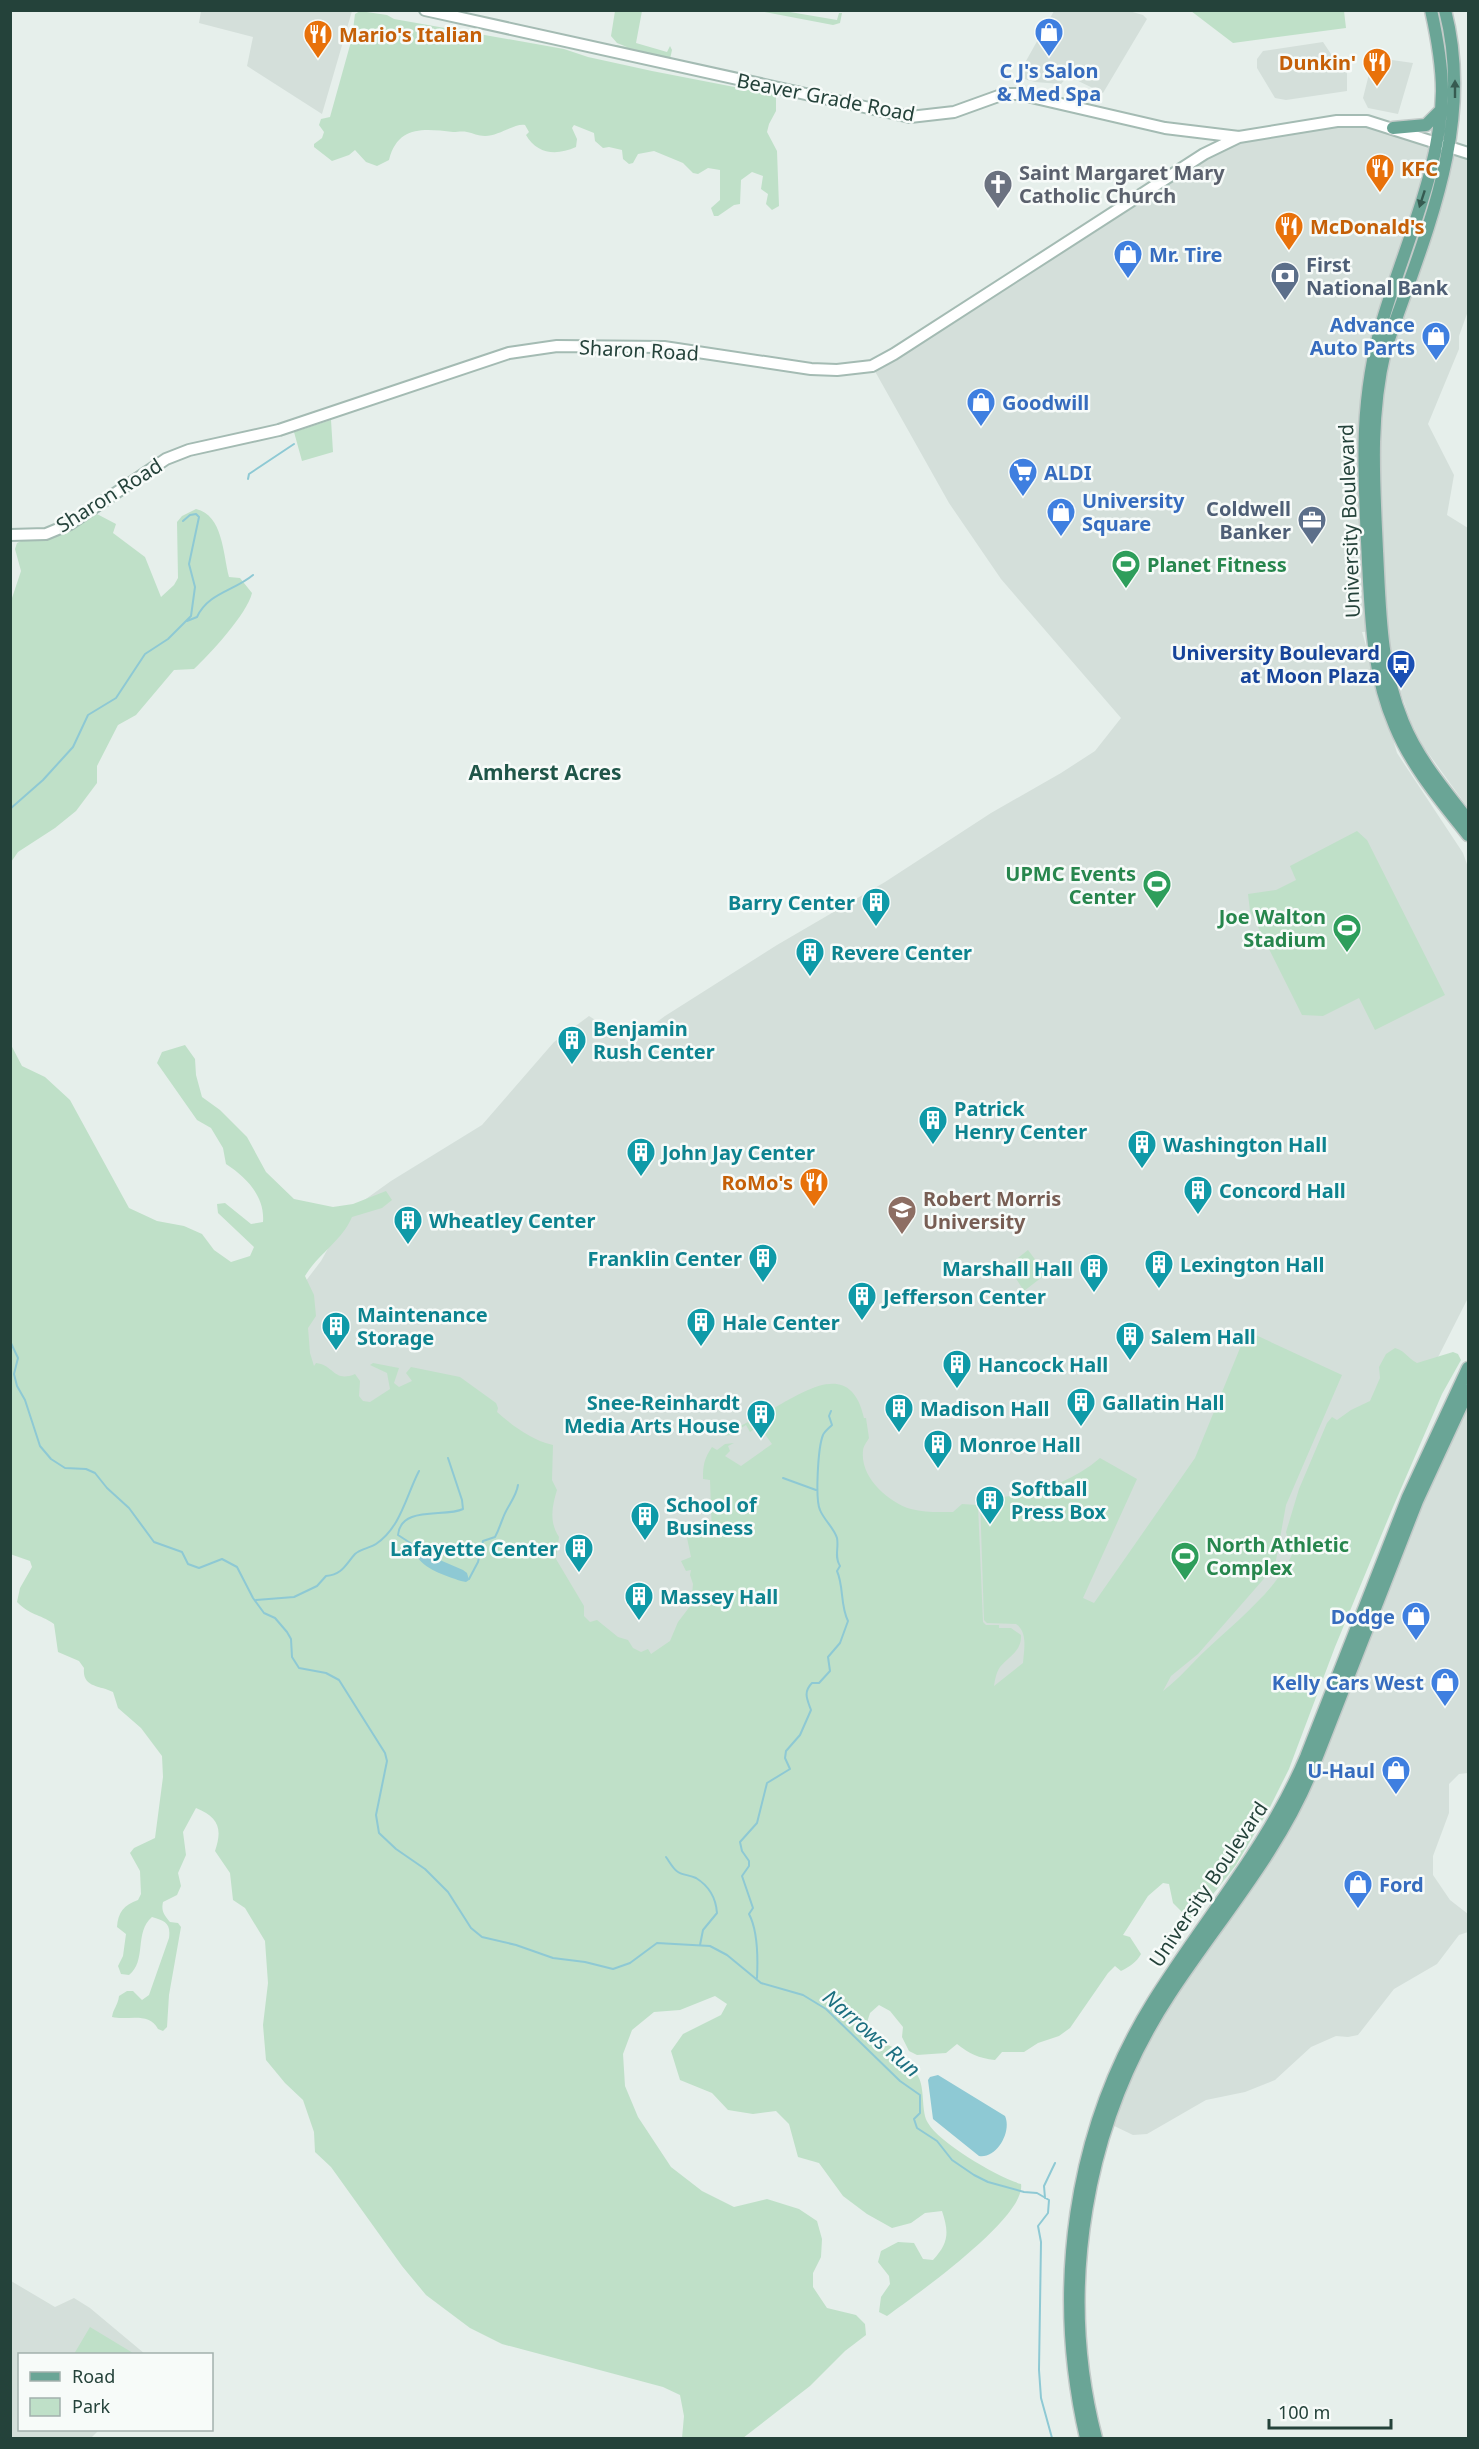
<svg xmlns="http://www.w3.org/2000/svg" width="1479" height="2449" viewBox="0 0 1479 2449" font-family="'Noto Sans',sans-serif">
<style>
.built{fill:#d4dfda}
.green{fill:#bfe0c8}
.water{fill:#8ec9d4}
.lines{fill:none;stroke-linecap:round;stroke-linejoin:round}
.stream{stroke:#8ec9d4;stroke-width:2}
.secondary-casing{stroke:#a4bbb3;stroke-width:14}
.primary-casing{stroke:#c2cac8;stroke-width:15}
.secondary{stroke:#fff;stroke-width:10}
.primary{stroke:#6aa596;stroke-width:12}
.oneway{fill:#365b51}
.labels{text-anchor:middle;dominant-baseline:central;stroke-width:5;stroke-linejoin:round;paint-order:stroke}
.food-label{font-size:20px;font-weight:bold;fill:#c56008;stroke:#f7fbf9;text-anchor:start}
.shop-label{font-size:20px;font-weight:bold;fill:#366cbe;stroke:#f7fbf9;text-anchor:start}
.street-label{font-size:20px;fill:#24423a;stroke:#f7fbf9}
.worship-label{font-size:20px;font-weight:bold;fill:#5b616d;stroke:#f7fbf9;text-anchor:start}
.service-label{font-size:20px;font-weight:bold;fill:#4e5e75;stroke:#f7fbf9;text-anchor:start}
.leisure-label{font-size:20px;font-weight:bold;fill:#27864d;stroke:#f7fbf9;text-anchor:start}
.transit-label{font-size:20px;font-weight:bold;fill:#164399;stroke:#f7fbf9;text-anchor:end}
.culture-label{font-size:20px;font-weight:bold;fill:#0d838f;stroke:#f7fbf9;text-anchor:start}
.education-label{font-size:20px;font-weight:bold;fill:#785e54;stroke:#f7fbf9;text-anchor:start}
.neighbourhood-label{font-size:21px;font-weight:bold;fill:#1f5548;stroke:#f7fbf9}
.water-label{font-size:21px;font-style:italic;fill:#1c6f80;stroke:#f7fbf9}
</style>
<rect width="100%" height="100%" fill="#e6efeb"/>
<path class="built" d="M201,11h151l-30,103 -75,-48 6,-29 -54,-14z
M1054,11h75l14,4 4,4 -44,74 -35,-17 -7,8 -26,-2 -18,-5z
M1323,42l12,18 10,6 2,8v17l-61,9 -11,-2 -18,-30v-9l6,-8z
M1378,58l35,5 -15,51 -30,-6 -5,-10 8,-32z
M1352,121l116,32v158l-9,25v13l-31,75 26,51 -7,40 21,13v280l-45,-62 -12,-24 -13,-37 -6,-32h-8l-3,-22 -19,1 35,121 66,100 5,14v431l-76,150 -202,232 -175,139 -212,27 -490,-438 -21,-109 29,-38 28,-50 42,-30 91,-56 72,-83 35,-26 41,26 35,-26 112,-71 108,-63 106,-69 70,-40 34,-22 26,-33 -120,-139 -52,-76 -77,-137 367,-229z
M1468,1391v382l-9,1 -10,10v29l-16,43v19l17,25 18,14v18l-9,3 -22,29 -43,25 -36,46 -10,2 -12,-1 -25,11 -36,33 -30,12 -39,8 -59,34 -14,1 -25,-12 36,-85 108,-163z
M11,2281l44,26 19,-9 16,10 55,46h-125v76h79l-8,8h-80z"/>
<path class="green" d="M360,11l27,4 7,4 170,30 24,8 64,14 124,24v16l-7,13 -2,8 10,19 2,55 -7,4 -6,-6 2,-10 -7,-5 2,-13 -11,-4 -11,8 -1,24 -6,1 -16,11h-4l-3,-8 9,-8v-30l-12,-2 -10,6 -5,-1 -10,-10 -29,-12 -16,3 -5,9 -4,1 -6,-5 -1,-9 -13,-3 -6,1 -8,-7 -1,-8 -20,-8 -2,3 5,11 -1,8c-20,9 -39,7 -50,-12l3,-3 -4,-7c-10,-2 -26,11 -40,11 -7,0 -12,-3 -18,-4 -5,-1 -9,0 -14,0 -29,-3 -55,-7 -64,28l-12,6 -11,-4 -11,-12 -6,5 -17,6 -18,-14v-3l8,-6 2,-6 -5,-7 2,-6 9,-2 22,-79 3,-24z
M615,11h27l-6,32 31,9 3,-6 2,4 -2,9 -55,-13 1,-1 11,2 -10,-4 -6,-7z
M760,11h24l53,9 2,-7h3l-2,10 -7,2z
M1191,11h153l2,17 -113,15z
M331,420l2,32 -31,9 -8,-29z
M196,509c27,6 27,45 33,68l11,1 12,15c-5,21 -42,61 -58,76l-20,1 -38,45 -18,10 -21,41v17l-21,28 -21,17 -37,24 -7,10 -1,-258 11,-33 -6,-22 2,-6 6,-3h22l19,-6 33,-20 19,10 -3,9 32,24 16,40 13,-12 4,-7 -1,-56 5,-6z
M1357,831l10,9 78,155 -70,35 -16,-32 -36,18 -21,-1 -52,-104 -2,-17 28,-4 20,-10 -6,-14z
M10,1043l12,23 23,11 25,23 59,108 28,13 27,5 18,8 12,16 17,12 19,-6 4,-9 -36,-34 -1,-9 8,-1 26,21 12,-2c2,-26 -17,-45 -37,-58l-3,-16 -12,-20 -14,-8 -40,-57 5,-11 23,-7 10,14 1,16 6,22 18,13 27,27 19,35 28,27 39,8 20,-3 33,-13 6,9 -10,8 -30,9c-10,24 -34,37 -47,59l9,19 2,21 -8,12 2,25 4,13 2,-3c18,2 18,20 39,11l5,7 -1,15 4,5 7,1 20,-13 -3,-16 -17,-8 3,-2 26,5 -5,15 5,4 13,-6 -6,-8 5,-6 49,10 36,26 2,5 -1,4c16,14 34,28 56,33l-1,35 5,10c-5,16 -8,32 2,47l-3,22 28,47v10l6,6 7,-2 21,17 10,3 5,8 8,4 7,-3 3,5 19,-13 8,-19 13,-17 2,-21 -3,-9 1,-5 -5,1 -5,-10 10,-4 -5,-24 7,4 19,-1 -2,-56 -7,-1c0,-14 1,-20 9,-32l5,3 8,-6 9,-1 -6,3 2,5 -5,5 16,10 31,-22 -13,-18 -9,6 -4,-7 -16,10 -8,1 2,-2c17,-8 34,-17 50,-26 34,-19 77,-48 90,10h2l3,20c-2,4 -6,8 -6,13 -3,26 25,51 48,58 14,4 30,3 42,3l9,-8 16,1 5,117 3,3h13v3h12l10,7c1,16 -12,21 -21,32 -4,6 -5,13 -6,19l29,-23c1,-13 5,-31 -7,-39l-29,-1 -3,-3 -4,-122c43,0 88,-12 120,-40l37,21 -54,119 11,5 101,-145 52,-127 95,44 -56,130 -11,61 -77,88 -27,22 -8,15c16,-12 29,-28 44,-42 30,-28 80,-67 90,-109l-10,-4 -1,-4 13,-43 28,-66 5,-6 5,3 14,-10 19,-9 10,-23 -1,-11 7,-13 9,-6c12,4 12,10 22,15l36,-11 5,2 3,6 -19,34 -49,113 -58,140 -46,122 -20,40 -33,56 -37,47 -5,6h-6l-15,-15 -4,-19 -6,-1 -15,13 -25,39 7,2 11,17c-4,8 -12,13 -20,17l-6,-5 -7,7 -38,55 -11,8 -21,7 -14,9h-22l-7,8c-17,-2 -25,-6 -38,-16l-11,9 -29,2 -8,-4 -7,-14 1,-10 -13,-16 -11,-6 -9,8 -6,19 9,11c7,1 17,1 22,6 4,3 5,9 7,12 6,6 13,8 17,17 6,13 2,34 9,45 11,20 71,55 93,61 6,33 -108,113 -134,132l-8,-4 2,-15 9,-13 -1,-8 -11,-14 3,-11 17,-9 16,1 9,16 10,1c16,-17 16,-28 9,-49l-17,2 -14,10 -19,5 -25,-14 -24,-18 -24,-33 -21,-6 -9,-33 -13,-13 -23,3 -25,-4 -16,-17 -32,-13 -9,-29 12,-17 38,-19 6,-11 -12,-8 -35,14 -26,2 -22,18 -9,24 2,32 13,31 33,50 31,24 32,16 33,-8 32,10 18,12 5,18 -1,18 -8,16v14l14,21 29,7 9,9 1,11 -21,16 -35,35 -67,52h-61l2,-22 -4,-21 -17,-8 -161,-43 -32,-16 -44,-33 -24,-29 -71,-99 -16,-15 -1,-20 -11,-32 -18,-17 -19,-23 -3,-35 5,-42 -3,-42 -20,-33 -12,-8 -3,-27 -15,-22c8,-23 3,-34 -19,-43l-13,24 3,23 -8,18 3,13 -4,9 -14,7c-2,9 1,13 7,20l8,1 3,4 -12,68 -2,32 -4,4 -5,-2c-9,-18 -31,-8 -46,-12 1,-8 6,-12 7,-21l8,-5h6l9,9 7,-5 20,-57c2,-15 -4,-17 -17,-21 -18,15 -5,44 -23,58l-8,-1 -3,-8 5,-10 3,-22 -9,-7c1,-15 7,-22 21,-27l3,-6 -1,-23 -10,-18 4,-5 21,-10 8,-61 -1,-21 -21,-28 -23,-20 -5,-16c-13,-7 -31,-4 -29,-24l-5,-7 -21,-9 -4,-28c-16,-11 -23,-8 -37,-22l3,-14 12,-21 -2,-6 -20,-7z
M1028,1250l18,24 -22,17 -16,-25z
M90,2327l43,26 -1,1h-58z"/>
<path class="water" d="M419,1551l44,19 4,3 2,7 -3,2 -5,-1c-17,-6 -36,-11 -46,-27z
M938,2075l67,41c7,15 -8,43 -26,40l-46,-37 -5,-39 2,-3z"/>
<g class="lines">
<path class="stream" d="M248,479l1,-5 45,-30
M187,621l10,-4c11,-24 37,-26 56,-42
M10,809l33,-29 30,-33 15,-32 28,-17 29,-44 23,-15 23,-23 4,-29 -6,-23 10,-47 -3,-3 -6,1 -7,6
M10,1341l8,17 -4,16 3,12 8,14 15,46 11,13 14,9 21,1 9,4 12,15 22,20 25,34 28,10 6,12 11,4 23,-9 15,8 16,31 11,15 11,5 12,14 4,7 1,18 7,11 27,5 13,7 46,73 2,8 -11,54 3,18 17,16 29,20 23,23 23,36 11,9 34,8 37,13 32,4 28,7 17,-6 27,-20 53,3 17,9 34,28 42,12 23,14 74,72 20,14v18l-6,6 3,9 20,13 15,19 22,15 14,7 36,10 13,1 12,7 -1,13 -10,13 3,16 -2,128 2,28 11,40
M783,1478l33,12
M417,1552l-2,-6 -17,-11c3,-30 47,-17 65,-26l-1,-9 -14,-42
M469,1579l9,-17 5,-21 12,-4c4,-7 5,-12 8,-19 4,-12 13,-20 15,-33
M256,1600l38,-3 23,-11 9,-10c17,-2 19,-11 29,-22 5,-5 15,-6 21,-10 25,-17 30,-48 43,-73
M666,1857c3,4 7,12 12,15 4,3 12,3 18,6 13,8 20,21 21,35l-14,17 -3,15
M757,1978c1,-20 1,-47 -8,-64l4,-6 -11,-32 7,-10v-5l-7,-10 -2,-9 17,-19 10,-40 23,-14 -5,-11 1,-7 14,-16 11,-25c-4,-11 -8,-18 1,-27h7l11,-12 -2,-14 12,-14 8,-22c-8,-16 -4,-34 -11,-50l3,-5c-6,-9 -1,-18 -3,-28 -3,-10 -13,-18 -17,-28 -5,-11 -2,-63 3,-75 1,-3 6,-7 9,-10l-3,-9 2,-5
M1045,2198l-1,-12 11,-23"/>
<g class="secondary-casing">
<path id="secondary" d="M425,10l485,107 44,-5 50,-18h14l147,34 74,9 98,-16h30l101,32
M10,535l36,-1 24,-10 96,-65 23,-9 90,-20 230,-77 48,-7 107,1 147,22 26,1 35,-4 22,-12 310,-200 35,-17"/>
</g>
<g class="primary-casing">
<path id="primary" d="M1431,10c6,27 11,54 11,81 -1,79 -37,153 -59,228 -25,85 -19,155 -15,243 3,56 4,111 27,164 17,41 46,75 73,109
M1445,10c31,119 -23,231 -60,341 -16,67 -11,132 -8,200 3,58 3,116 26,171 15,37 41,67 65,98
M1393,128l33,-3 15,-15
M1086,2438c-34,-147 -14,-306 67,-436 51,-82 115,-155 153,-245l102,-260 60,-129
M1096,2438c-39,-149 -11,-315 74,-444 47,-72 108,-141 141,-222l106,-271 51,-110"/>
</g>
<use href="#secondary" class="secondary"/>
<use href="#primary" class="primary"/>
</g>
<defs><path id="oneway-solid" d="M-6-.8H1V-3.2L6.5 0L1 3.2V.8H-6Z" transform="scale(1.5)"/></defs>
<g class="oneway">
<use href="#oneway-solid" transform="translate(1455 89) rotate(-90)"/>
<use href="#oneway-solid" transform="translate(1422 199) rotate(108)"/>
</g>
<defs>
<g id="shop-pin" transform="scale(1.5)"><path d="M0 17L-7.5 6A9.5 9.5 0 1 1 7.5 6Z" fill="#3f7fe0" stroke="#f7fbf9"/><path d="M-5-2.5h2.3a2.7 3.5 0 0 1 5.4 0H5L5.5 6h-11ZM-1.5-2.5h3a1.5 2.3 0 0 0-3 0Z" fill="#fff"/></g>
<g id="restaurant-pin" transform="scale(1.5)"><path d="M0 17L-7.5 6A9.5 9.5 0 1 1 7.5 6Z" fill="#e8710a" stroke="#f7fbf9"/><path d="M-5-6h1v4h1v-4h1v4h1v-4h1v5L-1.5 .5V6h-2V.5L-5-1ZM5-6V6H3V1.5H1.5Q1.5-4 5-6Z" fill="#fff"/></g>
<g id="church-pin" transform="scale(1.5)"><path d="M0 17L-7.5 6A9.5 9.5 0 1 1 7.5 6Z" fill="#6b7280" stroke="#f7fbf9"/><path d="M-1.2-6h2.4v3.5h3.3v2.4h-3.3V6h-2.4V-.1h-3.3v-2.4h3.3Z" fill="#fff"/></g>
<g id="bank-pin" transform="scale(1.5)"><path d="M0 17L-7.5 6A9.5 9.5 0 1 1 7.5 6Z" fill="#5c6f8a" stroke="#f7fbf9"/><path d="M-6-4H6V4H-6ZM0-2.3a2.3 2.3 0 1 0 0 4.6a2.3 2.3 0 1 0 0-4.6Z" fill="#fff"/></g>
<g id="supermarket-pin" transform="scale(1.5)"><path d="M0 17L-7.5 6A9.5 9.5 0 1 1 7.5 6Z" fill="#3f7fe0" stroke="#f7fbf9"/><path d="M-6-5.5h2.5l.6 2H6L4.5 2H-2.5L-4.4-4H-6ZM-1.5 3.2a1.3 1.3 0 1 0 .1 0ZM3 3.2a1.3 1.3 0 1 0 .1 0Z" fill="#fff"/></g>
<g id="office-pin" transform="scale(1.5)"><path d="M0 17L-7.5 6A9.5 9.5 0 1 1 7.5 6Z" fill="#5c6f8a" stroke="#f7fbf9"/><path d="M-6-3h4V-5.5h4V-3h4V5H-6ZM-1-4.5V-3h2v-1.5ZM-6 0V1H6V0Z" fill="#fff"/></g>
<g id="stadium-pin" transform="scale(1.5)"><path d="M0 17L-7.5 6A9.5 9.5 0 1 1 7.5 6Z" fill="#2e9e5b" stroke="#f7fbf9"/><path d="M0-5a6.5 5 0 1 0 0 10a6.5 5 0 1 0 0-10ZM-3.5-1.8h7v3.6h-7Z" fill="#fff"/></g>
<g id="bus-pin" transform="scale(1.5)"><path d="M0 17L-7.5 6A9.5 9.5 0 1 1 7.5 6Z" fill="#1a4fb4" stroke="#f7fbf9"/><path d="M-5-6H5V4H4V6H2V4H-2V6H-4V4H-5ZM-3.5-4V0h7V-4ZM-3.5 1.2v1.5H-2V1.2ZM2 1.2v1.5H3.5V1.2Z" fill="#fff"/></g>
<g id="building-pin" transform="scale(1.5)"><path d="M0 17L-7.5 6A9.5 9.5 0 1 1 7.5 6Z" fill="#0f9aa8" stroke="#f7fbf9"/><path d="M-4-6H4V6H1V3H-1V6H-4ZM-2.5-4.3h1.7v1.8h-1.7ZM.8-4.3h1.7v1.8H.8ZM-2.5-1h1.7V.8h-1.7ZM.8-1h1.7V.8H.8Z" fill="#fff"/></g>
<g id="university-pin" transform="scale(1.5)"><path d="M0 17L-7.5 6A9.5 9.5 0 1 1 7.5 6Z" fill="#8d6e63" stroke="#f7fbf9"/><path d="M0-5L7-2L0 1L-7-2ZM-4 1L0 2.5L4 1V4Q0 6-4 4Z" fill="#fff"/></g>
</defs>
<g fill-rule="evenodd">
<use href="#shop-pin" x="1049" y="32"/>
<use href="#restaurant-pin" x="318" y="34"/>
<use href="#restaurant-pin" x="1377" y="62"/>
<use href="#restaurant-pin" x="1380" y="168"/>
<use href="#church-pin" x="998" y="184"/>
<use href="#restaurant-pin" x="1289" y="226"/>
<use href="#shop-pin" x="1128" y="254"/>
<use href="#bank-pin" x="1285" y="276"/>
<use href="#shop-pin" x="1436" y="336"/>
<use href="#shop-pin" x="981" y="402"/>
<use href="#supermarket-pin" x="1023" y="472"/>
<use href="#shop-pin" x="1061" y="512"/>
<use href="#office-pin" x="1312" y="520"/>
<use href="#stadium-pin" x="1126" y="564"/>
<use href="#bus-pin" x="1401" y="664"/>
<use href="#stadium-pin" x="1157" y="884"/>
<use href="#building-pin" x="876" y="902"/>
<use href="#stadium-pin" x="1347" y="928"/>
<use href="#building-pin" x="810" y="952"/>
<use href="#building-pin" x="572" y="1040"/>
<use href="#building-pin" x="933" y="1120"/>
<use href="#building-pin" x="1142" y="1144"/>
<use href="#building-pin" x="641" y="1152"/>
<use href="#restaurant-pin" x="814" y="1182"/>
<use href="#building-pin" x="1198" y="1190"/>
<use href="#university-pin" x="902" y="1210"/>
<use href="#building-pin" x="408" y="1220"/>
<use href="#building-pin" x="763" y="1258"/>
<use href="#building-pin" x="1159" y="1264"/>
<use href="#building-pin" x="1094" y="1268"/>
<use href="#building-pin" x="862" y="1296"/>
<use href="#building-pin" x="701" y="1322"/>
<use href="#building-pin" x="336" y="1326"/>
<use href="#building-pin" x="1130" y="1336"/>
<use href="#building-pin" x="957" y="1364"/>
<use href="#building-pin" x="1081" y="1402"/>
<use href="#building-pin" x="899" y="1408"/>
<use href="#building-pin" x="761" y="1414"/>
<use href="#building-pin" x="938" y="1444"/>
<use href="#building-pin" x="990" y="1500"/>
<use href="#building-pin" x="645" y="1516"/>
<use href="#building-pin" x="579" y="1548"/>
<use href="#stadium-pin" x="1185" y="1556"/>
<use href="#building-pin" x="639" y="1596"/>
<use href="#shop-pin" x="1416" y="1616"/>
<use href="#shop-pin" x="1445" y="1682"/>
<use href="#shop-pin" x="1396" y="1770"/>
<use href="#shop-pin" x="1358" y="1884"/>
</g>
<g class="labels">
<g class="food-label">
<text x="339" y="34">Mario's Italian</text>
<text x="1356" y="62" text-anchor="end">Dunkin'</text>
<text x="1401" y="168">KFC</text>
<text x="1310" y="226">McDonald's</text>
<text x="793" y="1182" text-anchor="end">RoMo's</text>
</g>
<g class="shop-label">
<text x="1049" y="70" text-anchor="middle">C J's Salon<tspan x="1049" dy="23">&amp; Med Spa</tspan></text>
<text x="1149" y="254">Mr. Tire</text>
<text x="1415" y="324" text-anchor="end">Advance<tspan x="1415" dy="23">Auto Parts</tspan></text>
<text x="1002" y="402">Goodwill</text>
<text x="1044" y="472">ALDI</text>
<text x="1082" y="500">University<tspan x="1082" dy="23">Square</tspan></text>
<text x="1395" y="1616" text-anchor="end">Dodge</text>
<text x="1424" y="1682" text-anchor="end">Kelly Cars West</text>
<text x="1375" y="1770" text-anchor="end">U-Haul</text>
<text x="1379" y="1884">Ford</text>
</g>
<g class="street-label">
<text transform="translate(826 97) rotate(11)">Beaver Grade Road</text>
<text transform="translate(639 350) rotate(3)">Sharon Road</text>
<text transform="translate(109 495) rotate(-32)">Sharon Road</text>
<text transform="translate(1349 521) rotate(-92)">University Boulevard</text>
<text transform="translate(1208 1884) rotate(-56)">University Boulevard</text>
</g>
<g class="worship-label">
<text x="1019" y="172">Saint Margaret Mary<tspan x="1019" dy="23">Catholic Church</tspan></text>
</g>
<g class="service-label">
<text x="1306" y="264">First<tspan x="1306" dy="23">National Bank</tspan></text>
<text x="1291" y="508" text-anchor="end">Coldwell<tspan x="1291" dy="23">Banker</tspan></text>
</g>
<g class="leisure-label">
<text x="1147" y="564">Planet Fitness</text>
<text x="1136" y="873" text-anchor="end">UPMC Events<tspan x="1136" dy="23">Center</tspan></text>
<text x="1326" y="916" text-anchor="end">Joe Walton<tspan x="1326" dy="23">Stadium</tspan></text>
<text x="1206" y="1544">North Athletic<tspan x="1206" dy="23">Complex</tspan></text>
</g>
<g class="transit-label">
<text x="1380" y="652">University Boulevard<tspan x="1380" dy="23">at Moon Plaza</tspan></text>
</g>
<g class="culture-label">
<text x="855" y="902" text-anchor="end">Barry Center</text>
<text x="831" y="952">Revere Center</text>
<text x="593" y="1028">Benjamin<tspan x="593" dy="23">Rush Center</tspan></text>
<text x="954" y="1108">Patrick<tspan x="954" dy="23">Henry Center</tspan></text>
<text x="1163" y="1144">Washington Hall</text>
<text x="662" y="1152">John Jay Center</text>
<text x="1219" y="1190">Concord Hall</text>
<text x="429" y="1220">Wheatley Center</text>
<text x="742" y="1258" text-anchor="end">Franklin Center</text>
<text x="1180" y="1264">Lexington Hall</text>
<text x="1073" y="1268" text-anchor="end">Marshall Hall</text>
<text x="883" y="1296">Jefferson Center</text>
<text x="357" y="1314">Maintenance<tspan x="357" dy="23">Storage</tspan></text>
<text x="722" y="1322">Hale Center</text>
<text x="1151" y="1336">Salem Hall</text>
<text x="978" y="1364">Hancock Hall</text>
<text x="740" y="1402" text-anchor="end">Snee-Reinhardt<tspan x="740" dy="23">Media Arts House</tspan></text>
<text x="1102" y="1402">Gallatin Hall</text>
<text x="920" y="1408">Madison Hall</text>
<text x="959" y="1444">Monroe Hall</text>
<text x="1011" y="1488">Softball<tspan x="1011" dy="23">Press Box</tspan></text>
<text x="666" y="1504">School of<tspan x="666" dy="23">Business</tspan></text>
<text x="558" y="1548" text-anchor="end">Lafayette Center</text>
<text x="660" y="1596">Massey Hall</text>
</g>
<g class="education-label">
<text x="923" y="1198">Robert Morris<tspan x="923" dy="23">University</tspan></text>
</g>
<g class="neighbourhood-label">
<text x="545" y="772">Amherst Acres</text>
</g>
<g class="water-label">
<text transform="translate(872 2033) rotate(41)">Narrows Run</text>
</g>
</g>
<rect width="1479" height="2449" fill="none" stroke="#24423a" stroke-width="24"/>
<rect x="18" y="2353" width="195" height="78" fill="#f7fbf9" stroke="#a3b1ad" stroke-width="1.5"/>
<rect x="30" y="2372" width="30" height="9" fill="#6aa596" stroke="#a3b1ad" stroke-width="1.5"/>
<text x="72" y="2383" font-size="18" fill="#24423a">Road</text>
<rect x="30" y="2398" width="30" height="18" fill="#bfe0c8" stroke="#a3b1ad" stroke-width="1.5"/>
<text x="72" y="2413" font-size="18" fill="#24423a">Park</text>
<path d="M1269 2419v9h122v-9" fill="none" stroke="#24423a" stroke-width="3"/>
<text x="1278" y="2419" font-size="18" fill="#24423a" stroke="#f7fbf9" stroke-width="4.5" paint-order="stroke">100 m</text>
</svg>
